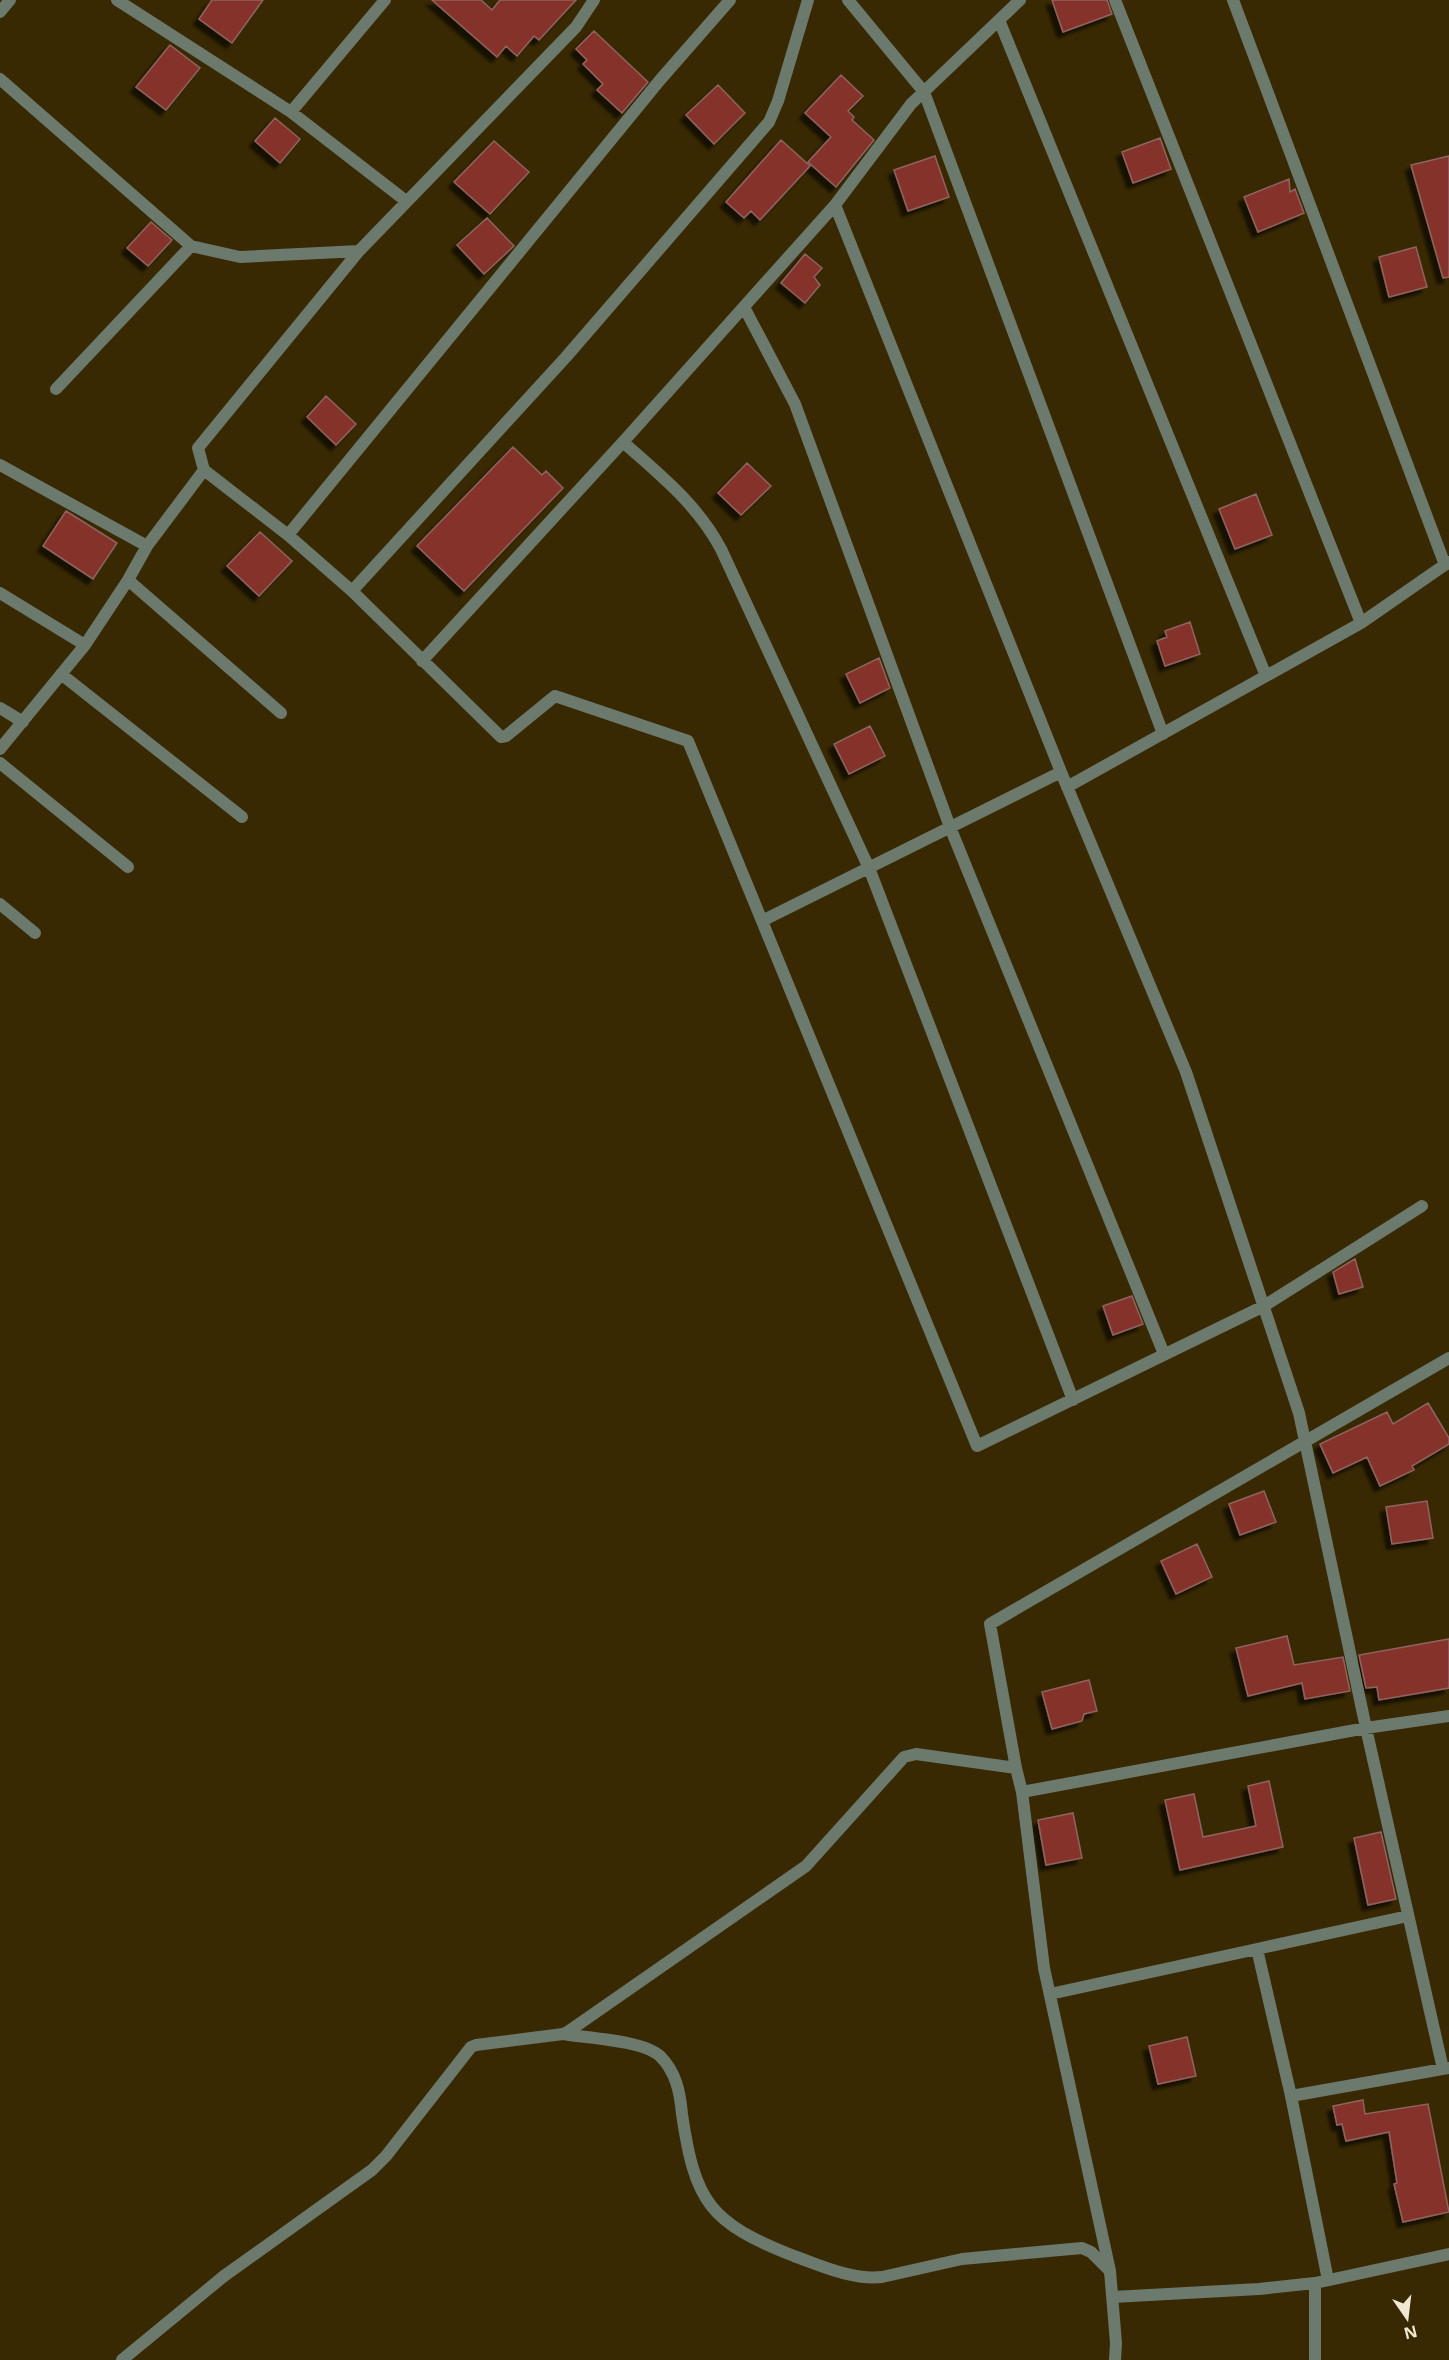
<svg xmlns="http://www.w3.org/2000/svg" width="1449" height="2360" viewBox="0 0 1449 2360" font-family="'Noto Sans',sans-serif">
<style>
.building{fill:#84322c;stroke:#8f645e;stroke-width:1.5;filter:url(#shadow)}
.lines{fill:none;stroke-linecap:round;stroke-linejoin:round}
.service{stroke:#6c7a6d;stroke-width:12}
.minor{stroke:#6c7a6d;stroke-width:12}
</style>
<defs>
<filter id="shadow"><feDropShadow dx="-5.5" dy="5.5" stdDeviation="1.5" flood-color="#0009"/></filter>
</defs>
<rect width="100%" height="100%" fill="#382902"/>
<path class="building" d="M212,0h51l-31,43 -33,-24z
M432,0h49l11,10 8,-10h76l-37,40 -5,-4 -17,20 -11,-10 -9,11z
M1052,0h55l5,14 -49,18z
M594,31l54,51 -26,31 -25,-23 6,-6 -20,-20 4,-4 -11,-11z
M170,45l30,23 -34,42 -30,-23z
M841,75l22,21 -15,15 6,6 -2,3 22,20 -38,47 -28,-25 23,-25 -26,-24z
M718,85l27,28 -31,31 -28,-29z
M275,118l25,21 -20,24 -25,-22z
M1160,138l11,31 -38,14 -11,-31z
M781,140l29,26 -50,54 -9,-9 -7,7 -18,-16z
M494,141l35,31 -39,42 -36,-32z
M935,156l14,41 -41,14 -14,-41z
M1449,156v121l-6,1 -32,-113z
M1289,179l1,13 5,-3 9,24 -46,19 -14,-35z
M487,218l27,28 -30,28 -27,-29z
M151,222l21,18 -24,26 -21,-18z
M1416,247l11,40 -38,10 -10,-40z
M805,254l17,14 -8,9 6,8 -15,18 -24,-20z
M326,396l30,28 -20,21 -29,-28z
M513,447l29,28 4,-4 17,17 -99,103 -47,-45z
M747,463l24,23 -30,29 -23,-22z
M1256,494l16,41 -37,14 -16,-40z
M66,511l51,32 -24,36 -50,-33z
M260,532l32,29 -33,35 -32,-30z
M1190,622l10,32 -35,12 -8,-25 10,-4 -2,-6z
M879,658l11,30 -30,15 -14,-29z
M870,726l15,30 -36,18 -15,-30z
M1355,1259l8,28 -24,7 -6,-22z
M1132,1296l11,28 -30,11 -10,-29z
M1428,1403l21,35v6l-37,22 2,4 -34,16 -13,-29 -34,16 -13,-29 67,-32 6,12z
M1264,1491l12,31 -36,13 -11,-31z
M1427,1501l6,37 -41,6 -6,-37z
M1197,1544l15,33 -36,17 -15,-33z
M1287,1636l7,29 49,-8 7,34 -45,8 -3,-16 -54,13 -12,-48z
M1449,1639v49l-70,12 -2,-13 -11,1 -7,-33z
M1089,1680l8,31 -13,3 -2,7 -30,8 -10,-37z
M1269,1781l14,66 -103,23 -15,-70 29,-6 9,43 53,-11 -8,-40z
M1073,1813l9,45 -36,7 -8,-45z
M1381,1832l15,67 -28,6 -14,-67z
M1187,2037l9,39 -38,8 -9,-38z
M1363,2100l2,14 63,-10 21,108 -46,10 -9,-38 3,-1 -8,-51 -43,9 -4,-17 -5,1 -4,-19z"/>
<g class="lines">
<path class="service" d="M563,2034c24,4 79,6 97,22 16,16 20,36 22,58 13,89 28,109 112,142 28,10 58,24 88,21l80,-18 120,-11 9,4 19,19"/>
<path class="minor" d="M117,0l174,112 115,89
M848,0l76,92 239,642
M1020,0l-109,104 -76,101 226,567 125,300 113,341 67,315 77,341
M1115,0l246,623
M1233,0l212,565
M0,12l10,-12
M999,20l267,656
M0,79l191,167 49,11 119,-6
M291,112l94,-112
M744,307l51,97 155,423 214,527
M56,389l135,-143
M623,442c38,34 74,62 98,107l148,319 204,532
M0,465l147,81
M204,470l84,65 64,56 149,146 5,-1 49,-40 133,45 74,180
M288,535l372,-455 70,-80
M128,580l153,133
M352,591l214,-234 203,-235 9,-21 30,-101
M0,593l85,52
M422,661l201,-219 212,-237
M61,674l181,143
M0,708l23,14
M0,749l85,-104 43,-65 19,-34 57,-76 -6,-22 161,-197 217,-224 18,-27
M0,763l128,104
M1061,772l-299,149 215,525 287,-140 158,-100
M1067,787l294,-164 88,-61
M0,904l35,29
M1022,1792l344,-64 83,-12
M1257,1949l151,-33
M1050,1994l207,-45 34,147 37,184
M1291,2096l158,-28
M1315,2283v77
M1113,2297l146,-8 56,-6 134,-29
M122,2360l102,-84 148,-106 14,-14 85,-109 5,-2 87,-11 6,-3 237,-165 98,-109 12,-3 100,14
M1115,2360l1,-17 -6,-72 -66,-303 -22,-176 -6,-24 -26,-144 459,-266"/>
</g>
<g transform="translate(1407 2318) rotate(166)" stroke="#382902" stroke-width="4.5" paint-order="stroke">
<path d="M0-4.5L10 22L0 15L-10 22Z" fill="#f1e8d3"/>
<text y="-9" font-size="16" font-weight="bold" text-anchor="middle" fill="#f1e8d3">N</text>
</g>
</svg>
